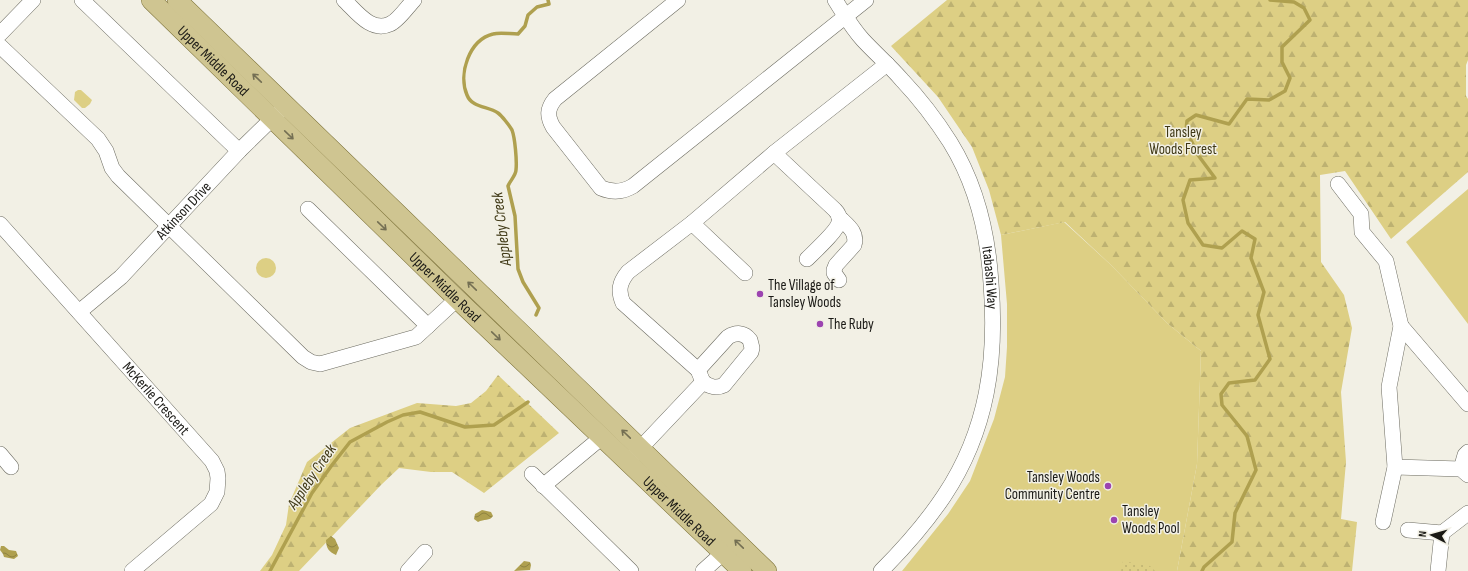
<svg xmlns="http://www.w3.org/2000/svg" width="1468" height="571" viewBox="0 0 1468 571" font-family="'Sofia Sans Condensed',sans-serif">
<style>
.green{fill:#ddcf84}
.forest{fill:url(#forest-firs)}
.garden{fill:url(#garden-dots)}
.water{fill:url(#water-waves)}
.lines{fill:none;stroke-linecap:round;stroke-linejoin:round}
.stream{stroke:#afa04f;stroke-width:3.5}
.minor-casing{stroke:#6d6c62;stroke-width:16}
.major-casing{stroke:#7b7036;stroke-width:20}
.minor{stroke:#fff;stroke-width:15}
.major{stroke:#cfc591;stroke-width:19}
.oneway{stroke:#746f53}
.poi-dot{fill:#9c44b0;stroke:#f2f0e5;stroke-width:1.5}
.labels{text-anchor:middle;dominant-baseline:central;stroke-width:3;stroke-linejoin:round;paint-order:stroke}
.street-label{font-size:15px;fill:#1a1915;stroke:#f2f0e5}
.park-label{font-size:15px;fill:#3e3714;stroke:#f2f0e5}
.poi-label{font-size:15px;fill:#1a1915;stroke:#f2f0e5;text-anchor:start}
.water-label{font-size:16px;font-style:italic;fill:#413a17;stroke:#f2f0e5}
</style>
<defs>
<pattern id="forest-firs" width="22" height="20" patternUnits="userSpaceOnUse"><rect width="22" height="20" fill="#ddcf84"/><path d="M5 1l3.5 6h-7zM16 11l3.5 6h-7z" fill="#bdb171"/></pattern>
<pattern id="garden-dots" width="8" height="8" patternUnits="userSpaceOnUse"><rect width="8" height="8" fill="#ddcf84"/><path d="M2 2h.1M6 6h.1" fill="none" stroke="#bdb171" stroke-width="1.8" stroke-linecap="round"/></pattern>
<pattern id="water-waves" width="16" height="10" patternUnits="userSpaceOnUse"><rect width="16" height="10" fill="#afa04f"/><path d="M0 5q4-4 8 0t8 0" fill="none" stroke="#8e8240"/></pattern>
</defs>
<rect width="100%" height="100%" fill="#f2f0e5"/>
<path class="green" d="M78,90h3l11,10 -2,4 -5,4h-3l-8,-8 1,-8z
M1468,189v135l-62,-82z
M1064,222l47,43 56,58 34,28 -4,113 -20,107h-275l46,-57 22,-33 24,-62 11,-42 2,-30v-43l-6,-69z
M256 268a10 10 0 1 1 20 0a10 10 0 1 1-20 0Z"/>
<path class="forest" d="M947,0h521v60l-2,5v31l2,3v73l-77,67 -46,-68 -25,4 1,87 23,33 8,33 -11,64 5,70 -5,57 16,3 -5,49h-175l20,-107 4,-113 -34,-28 -56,-58 -46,-43 -64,13 -12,-45 -17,-43 -34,-50 -47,-51z
M498,375l61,58 -75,60 -32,-21h-21l-32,-4 -18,17 -82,86h-39l12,-16 14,-30 3,-21 18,-42 43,-34 67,-25 39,3 15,-3 15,-12z"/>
<path class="garden" d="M1123,561l27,5 5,5h-34z"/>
<path class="water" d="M482,510l9,2 2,4c-3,5 -9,3 -15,6l-4,-3 1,-5z
M331,536l4,3 4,9 -3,7c-7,-3 -10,-7 -10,-15z
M1,546h3l5,4 7,1 2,5 -4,3 -10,-2 -1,-3 -3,-4z
M524,561l6,1 1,3 -1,5 -16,1z"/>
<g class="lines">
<path class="stream" d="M536,315l3,-7 -16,-26 -5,-13 -3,-53 -7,-30c2,-5 8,-11 8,-16 1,-9 -1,-32 -4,-40 -3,-5 -10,-14 -14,-17 -10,-7 -26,-5 -31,-18 -9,-21 2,-55 26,-61 7,-2 17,0 25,0l7,-8 3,-11 9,-8 12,-3 -1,-4
M270,571l42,-78 20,-28 18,-23 37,-20 16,-7 17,-3 45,15 29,-2 34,-23
M1202,571l2,-4 28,-25 3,-29 21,-43 -9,-34 -25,-31 -1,-11 8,-11 26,-3 15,-21 -12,-44 6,-23 -13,-34 4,-19 -13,-8 -20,17 -19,-3 -15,-22 -5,-23 7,-20 25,-2 -17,-23 -12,-25 1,-9 9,-6 33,9 18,-25 22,1 16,-9 5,-13 -8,-16v-15l28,-27 -6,-12 -10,-6 -24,-2"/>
<g class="minor-casing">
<g id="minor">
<path d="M82,0l157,151"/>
<path d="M344,0c12,11 27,33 46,24 8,-3 18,-18 24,-24"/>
<path d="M678,0l-123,99c-8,10 -8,17 -2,28l48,61c12,5 22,4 32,-2l233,-186"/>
<path id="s1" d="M835,0c9,14 17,28 28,40 13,14 27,26 39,40 18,19 34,40 48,62 26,42 38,92 41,141 6,76 -3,147 -47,213 -18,27 -40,52 -63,75"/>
<path d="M0,34l33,-34"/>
<path d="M0,46l98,93 8,12 6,17 6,8 185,181 8,5 9,2 96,-27 41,-38"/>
<path d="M774,153l113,-89"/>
<path d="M1338,184l23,30 1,18 24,29 15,65 -12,61 6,80 -12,55"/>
<path d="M308,209l120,117"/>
<path d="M692,223l82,-70 61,57c3,3 5,7 4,12 -1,8 -25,30 -32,37"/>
<path id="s2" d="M0,224l212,237 5,10 1,7 -1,14 -6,12 -79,67"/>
<path d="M839,280l-5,-7v-3l2,-5 18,-20c4,-13 -7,-20 -15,-28"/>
<path id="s3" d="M79,312l42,-35 118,-126 41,-40"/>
<path d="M1401,326l67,78"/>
<path d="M703,382l-5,-12 -75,-67c-5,-12 -4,-20 5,-31l64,-49 53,50"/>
<path d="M0,454l11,13"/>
<path d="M633,456l70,-74c7,5 13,7 21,3l27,-33 1,-4 -2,-8c-6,-8 -14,-8 -22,-3l-30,33"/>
<path d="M1395,467l66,2 7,6"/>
<path d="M1461,469l4,-14 3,-3"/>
<path d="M532,474l99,97"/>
<path d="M543,486l59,-49"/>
<path d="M1408,530l34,3"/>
<path d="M408,571l17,-19"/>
<path d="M703,571l20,-18"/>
<path d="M1438,571l4,-38 26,-20"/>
</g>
</g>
<g class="major-casing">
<g id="major">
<path id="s4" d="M151,0l306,299 285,272"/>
<path d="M177,0l590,571"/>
</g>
</g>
<use href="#minor" class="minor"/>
<use href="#major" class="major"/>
</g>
<defs><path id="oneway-shaft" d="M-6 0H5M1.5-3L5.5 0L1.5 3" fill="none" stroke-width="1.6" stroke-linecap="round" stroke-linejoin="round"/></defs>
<g class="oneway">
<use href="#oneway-shaft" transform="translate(257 78) rotate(-136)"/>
<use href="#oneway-shaft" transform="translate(289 135) rotate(44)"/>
<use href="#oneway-shaft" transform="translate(382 226) rotate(44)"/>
<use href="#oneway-shaft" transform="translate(472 286) rotate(-136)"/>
<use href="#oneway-shaft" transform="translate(496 336) rotate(44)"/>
<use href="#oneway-shaft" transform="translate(626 434) rotate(-136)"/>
<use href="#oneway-shaft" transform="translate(739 544) rotate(-136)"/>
</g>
<g class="poi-dot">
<circle cx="760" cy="294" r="4"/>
<circle cx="820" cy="324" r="4"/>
<circle cx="1108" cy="486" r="4"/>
<circle cx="1114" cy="520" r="4"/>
</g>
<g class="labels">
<g class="street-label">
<text stroke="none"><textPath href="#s4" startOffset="87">Upper Middle Road</textPath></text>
<text stroke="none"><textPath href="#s3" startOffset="146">Atkinson Drive</textPath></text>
<text stroke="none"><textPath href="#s1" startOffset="326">Itabashi Way</textPath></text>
<text stroke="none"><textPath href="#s4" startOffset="411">Upper Middle Road</textPath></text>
<text stroke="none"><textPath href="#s2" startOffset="234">McKerlie Crescent</textPath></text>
<text stroke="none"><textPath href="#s4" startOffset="735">Upper Middle Road</textPath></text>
</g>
<g class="park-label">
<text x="1183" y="132">Tansley<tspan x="1183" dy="17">Woods Forest</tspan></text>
</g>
<g class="poi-label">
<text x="768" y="285">The Village of<tspan x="768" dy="17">Tansley Woods</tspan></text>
<text x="828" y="324">The Ruby</text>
<text x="1100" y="477" text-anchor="end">Tansley Woods<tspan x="1100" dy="17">Community Centre</tspan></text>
<text x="1122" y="511">Tansley<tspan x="1122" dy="17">Woods Pool</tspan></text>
</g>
<g class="water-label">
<text transform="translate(502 229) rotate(-97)">Appleby Creek</text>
<text transform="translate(312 477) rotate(-56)">Appleby Creek</text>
</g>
</g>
<g transform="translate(1432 535) rotate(276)" stroke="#f2f0e5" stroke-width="3" paint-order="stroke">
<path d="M0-3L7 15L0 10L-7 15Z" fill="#1a1915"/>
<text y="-6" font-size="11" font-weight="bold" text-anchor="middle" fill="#1a1915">N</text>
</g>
</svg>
